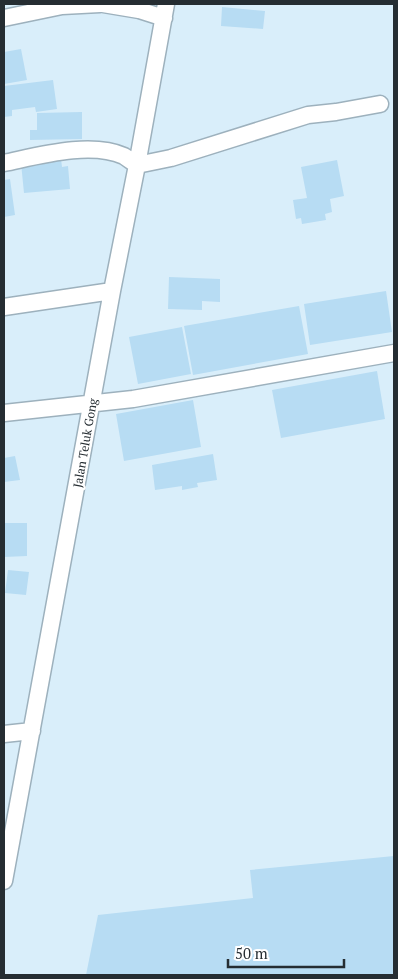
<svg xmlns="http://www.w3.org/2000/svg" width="398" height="979" viewBox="0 0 398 979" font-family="'PT Serif',serif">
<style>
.building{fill:#b7dcf3}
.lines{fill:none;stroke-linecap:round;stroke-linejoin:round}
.minor-casing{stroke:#9db1bd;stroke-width:19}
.minor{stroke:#fff;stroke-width:16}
.labels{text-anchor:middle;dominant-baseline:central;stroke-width:4.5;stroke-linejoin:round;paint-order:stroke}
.street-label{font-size:12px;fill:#252d32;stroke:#fff}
</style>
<rect width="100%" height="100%" fill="#d9eefa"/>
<path class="building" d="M222,7l43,4 -2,18 -42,-3z
M21,49l6,31 -23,4v-32z
M53,80l4,29 -21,3 -1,-5 -23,3v6l-8,1v-31z
M82,112v27l-52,1v-10h7v-17z
M61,159l1,8 6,-1 2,23 -46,4 -3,-30z
M337,160l7,36 -14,3 2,13 -7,2 1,6 -24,4 -1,-6 -5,1 -3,-19 14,-2 -6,-31z
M10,179l5,36 -11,2v-37z
M169,277l51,2v23l-18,-1v9l-34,-1z
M386,291l6,41 -82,13 -6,-41z
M299,306l9,48 -115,21 -9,-49z
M182,327l9,47 -53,10 -9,-47z
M377,371l8,48 -104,19 -9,-48z
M193,400l8,47 -77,14 -8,-47z
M213,454l4,26 -20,3 1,4 -16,3v-4l-27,4 -3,-25z
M15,456l5,24 -16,2v-24z
M4,523h23v33l-23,1z
M8,570l21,2 -3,23 -21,-2z
M394,856v119h-308l12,-60 155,-17 -3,-28z"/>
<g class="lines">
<g class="minor-casing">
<path id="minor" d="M103,4l36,6 25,8
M4,18l58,-12 38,-2
M4,163c34,-7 86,-22 120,-7 4,3 9,6 13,9l34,-7 137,-43 28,-3 44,-8
M4,307l108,-16
M4,413l129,-14 261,-46
M4,734l28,-3
M4,881l108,-590 25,-126 29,-161"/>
</g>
<use href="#minor" class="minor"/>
</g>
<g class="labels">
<g class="street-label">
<text transform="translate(85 443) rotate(-80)">Jalan Teluk Gong</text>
</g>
</g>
<rect width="398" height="979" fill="none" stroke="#252d32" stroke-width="10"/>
<path d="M228 959v8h116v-8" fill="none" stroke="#252d32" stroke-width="2.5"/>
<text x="235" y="959" font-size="15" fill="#252d32" stroke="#ffffff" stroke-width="4" paint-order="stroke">50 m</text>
</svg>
